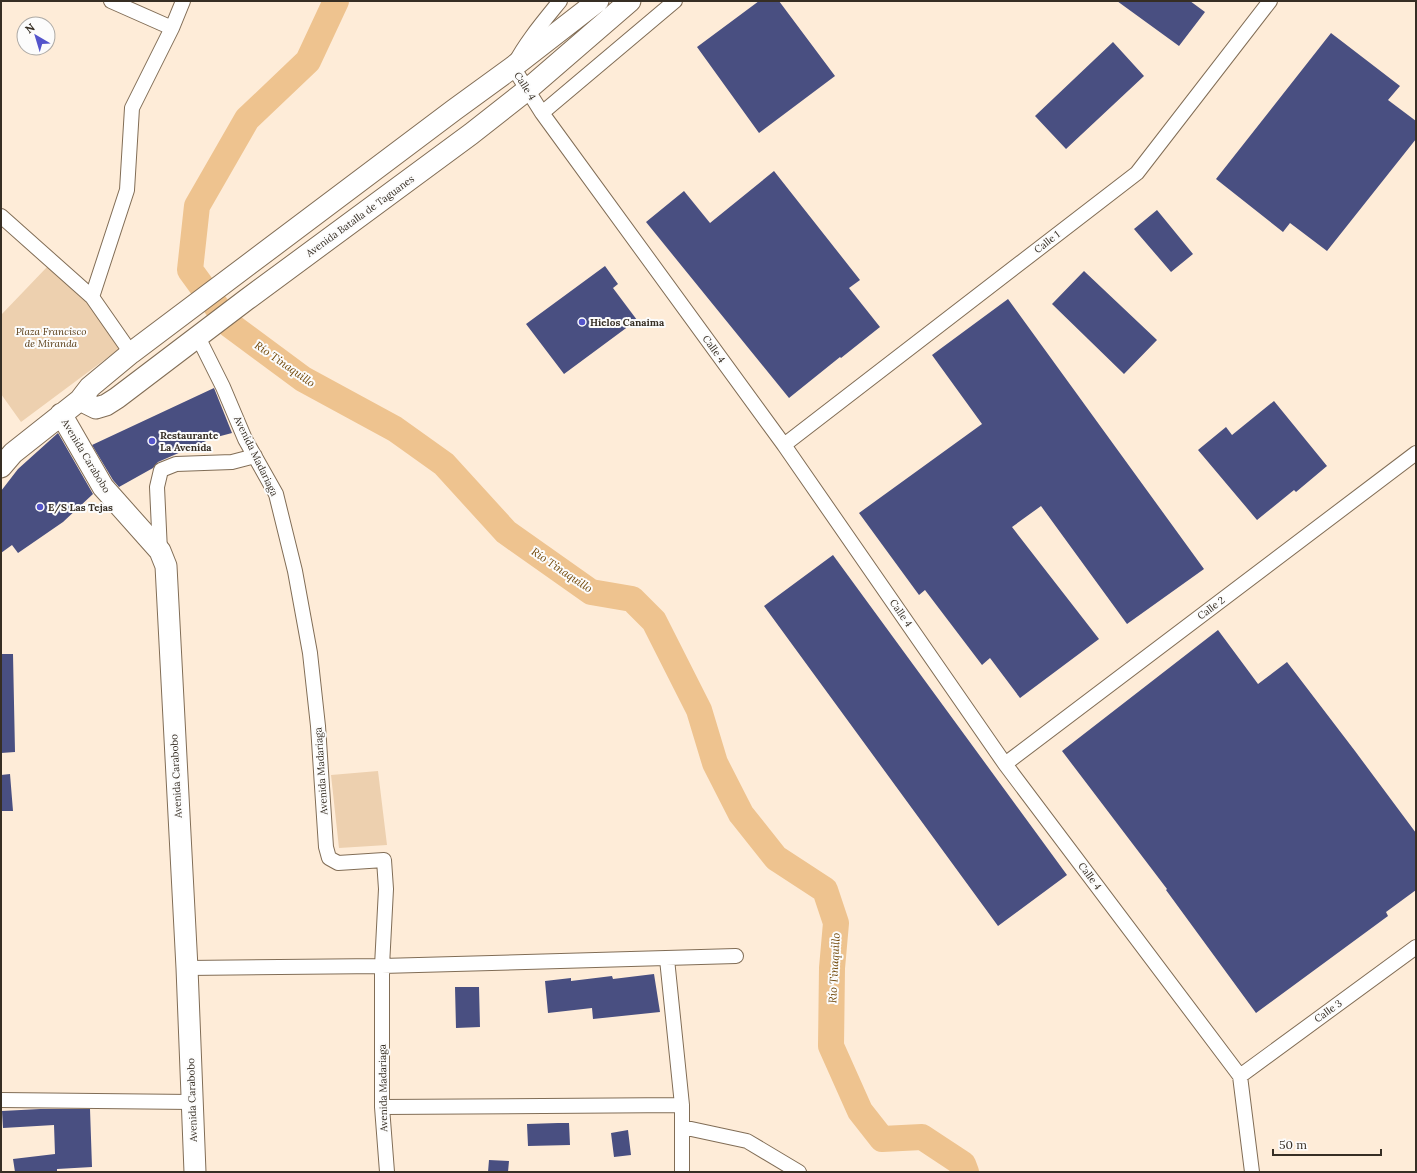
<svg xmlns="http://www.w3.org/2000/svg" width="1417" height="1173" viewBox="0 0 1417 1173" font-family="Lora,serif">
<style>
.green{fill:#edd0af}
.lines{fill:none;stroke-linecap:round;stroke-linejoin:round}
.river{stroke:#eec38f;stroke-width:26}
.building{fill:#494f81}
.street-casing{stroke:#816d56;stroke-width:16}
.secondary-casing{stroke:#816d56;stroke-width:23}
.street{stroke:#fff;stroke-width:14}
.secondary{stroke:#fff;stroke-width:21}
.poi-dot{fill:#5454cb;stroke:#fcfcfc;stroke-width:1.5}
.labels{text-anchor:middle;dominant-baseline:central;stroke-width:4;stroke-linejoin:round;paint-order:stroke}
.street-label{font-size:10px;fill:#362e24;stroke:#fcfcfc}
.poi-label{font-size:10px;font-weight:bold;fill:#362e24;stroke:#fcfcfc;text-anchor:start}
.park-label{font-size:10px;font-style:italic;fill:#573a12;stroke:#fcfcfc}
.water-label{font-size:11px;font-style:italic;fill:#72490a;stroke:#fcfcfc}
</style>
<rect width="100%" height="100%" fill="#feecd8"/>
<path class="green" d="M47,267l42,37 30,45 -98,73 -20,-28v-79z
M378,771l9,74 -48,3 -8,-73z"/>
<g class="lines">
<path class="river" d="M336,1l-28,60 -61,58 -50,87 -7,64 40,55 73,54 92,50 49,35 62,68 85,60 41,7 22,22 45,89 16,53 26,51 35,44 49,32 11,33 -4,45 -1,78 29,65 22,28 40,-2 41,27 3,8"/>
</g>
<path class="building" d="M759,1h20l56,75 -76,57 -62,-86z
M1117,1h73l15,11 -26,34z
M1331,33l69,53 -12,14 28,21v18l-89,112 -37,-28 -7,9 -67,-53z
M1113,42l31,34 -78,73 -31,-33z
M774,171l86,109 -11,8 31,39 -39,31 -1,-1 -51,41 -143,-176 38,-31 26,32z
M1157,210l36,44 -22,18 -37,-43z
M605,266l13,18 -5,4 24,32 -73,54 -38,-50z
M1084,271l73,69 -33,34 -72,-70z
M1008,299l196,270 -77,55 -86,-118 -29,21 87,112 -79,59 -30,-40 -8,7 -57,-75 -6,5 -60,-82 123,-89 -50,-69z
M214,388l18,45 -19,5 -55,24 -5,6 -34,19 -6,-7 -21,-35z
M1274,401l53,65 -31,26 -2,-2 -37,30 -59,-70 28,-23 6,8z
M58,433l35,61 -30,28 -45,31 -6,-8 -11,8v-62l17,-22z
M833,555l234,320 -69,51 -234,-320z
M1218,630l40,54 29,-22 68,89 61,82v57l-30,22 2,4 -132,97 -90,-123 1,-1 -105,-138z
M1,654h12l2,98 -14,1z
M10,774l3,37h-12v-36z
M654,974l6,38 -67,7 -1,-11 -44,5 -3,-32 26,-3v3l41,-5 1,3z
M455,987h24l1,40 -24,1z
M40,1109h50l2,58 -35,2v3h-42l-2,-13 42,-5 -1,-29 -51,3 -1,-17z
M558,1123h11l1,22 -42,1 -1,-22z
M628,1130l3,25 -17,2 -3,-24z
M489,1160l20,1 -1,11h-20z"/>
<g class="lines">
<g class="street-casing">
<path id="street" d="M111,1l61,27
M560,1c-17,21 -35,42 -47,66l29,46 242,332 221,319 235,312 12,96
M542,113l133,-112
M1,216l91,81
M198,337l25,50 22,52 31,55 19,77 15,82 8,73 8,121 3,11 9,5 46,-3 2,29 -4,77v141l5,65
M131,353l-39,-56 35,-107 5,-82 40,-80 11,-27
M784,445l353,-272 133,-172
M160,551l-3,-64 4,-17 15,-6 56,-2 23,-6
M1005,764l411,-311
M187,968l195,-2 354,-10
M1240,1076l176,-129
M1,1100l191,2
M682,1105v67
M382,1107l300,-2 -15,-146
M682,1127l65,14 52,31"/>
</g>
<g class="secondary-casing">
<path id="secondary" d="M80,400l16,8 10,-3 11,-7 129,-98 225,-166 56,-44 103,-89
M61,414l42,73 57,64 6,15 21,402 8,204
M1,467l12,-14 67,-53 10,-13 41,-34 323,-243 59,-43 85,-66"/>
</g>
<use href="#street" class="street"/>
<use href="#secondary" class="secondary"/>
</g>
<g class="poi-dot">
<circle cx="582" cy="322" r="4"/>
<circle cx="152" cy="441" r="4"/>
<circle cx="40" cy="507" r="4"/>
</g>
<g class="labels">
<g class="street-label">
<text transform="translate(525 86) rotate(58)">Calle 4</text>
<text transform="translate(360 216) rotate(-36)">Avenida Batalla de Taguanes</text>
<text transform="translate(1047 242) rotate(-38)">Calle 1</text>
<text transform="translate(714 349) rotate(54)">Calle 4</text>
<text transform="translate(86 456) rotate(59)">Avenida Carabobo</text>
<text transform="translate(256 456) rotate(64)">Avenida Madariaga</text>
<text transform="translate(1211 608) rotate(-37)">Calle 2</text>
<text transform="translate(901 613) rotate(55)">Calle 4</text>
<text transform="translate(321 771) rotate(-94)">Avenida Madariaga</text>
<text transform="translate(176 776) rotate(-93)">Avenida Carabobo</text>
<text transform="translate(1090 876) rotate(53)">Calle 4</text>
<text transform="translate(1328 1011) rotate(-36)">Calle 3</text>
<text transform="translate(383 1088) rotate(-91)">Avenida Madariaga</text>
<text transform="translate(192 1100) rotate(-92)">Avenida Carabobo</text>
</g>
<g class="poi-label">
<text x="590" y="322">Hielos Canaima</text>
<text x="160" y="435">Restaurante<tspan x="160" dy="12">La Avenida</tspan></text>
<text x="48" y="507">E/S Las Tejas</text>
</g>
<g class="park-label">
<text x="51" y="331">Plaza Francisco<tspan x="51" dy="12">de Miranda</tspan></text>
</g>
<g class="water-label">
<text transform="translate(285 364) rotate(35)">Río Tinaquillo</text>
<text transform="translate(562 570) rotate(34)">Río Tinaquillo</text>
<text transform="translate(834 968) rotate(-87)">Río Tinaquillo</text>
</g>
</g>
<rect width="1417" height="1173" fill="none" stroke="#362e24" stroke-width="4"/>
<g transform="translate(36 36) rotate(322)"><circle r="19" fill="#fcfcfc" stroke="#adaaa6"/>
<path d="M0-3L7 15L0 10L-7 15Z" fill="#5454cb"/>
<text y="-6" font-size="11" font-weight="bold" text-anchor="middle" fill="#362e24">N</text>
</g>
<path d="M1273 1149v6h108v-6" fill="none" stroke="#362e24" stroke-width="2"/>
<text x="1279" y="1149" font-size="12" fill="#362e24" stroke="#fcfcfc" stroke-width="3" paint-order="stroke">50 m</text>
</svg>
